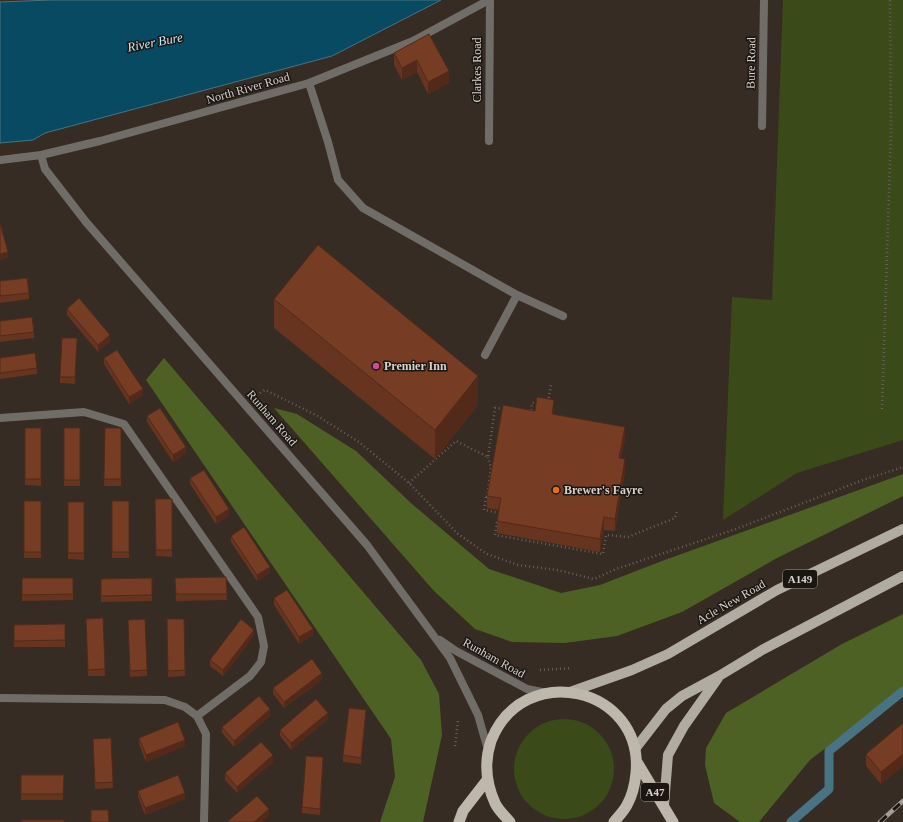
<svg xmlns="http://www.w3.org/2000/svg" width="903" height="822" viewBox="0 0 903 822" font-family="'Times New Roman',serif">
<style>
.green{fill:#3a4a19}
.forest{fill:#4d6124}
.water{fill:#084a62;stroke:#477382}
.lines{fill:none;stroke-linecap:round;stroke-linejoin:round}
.stream{stroke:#477382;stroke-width:9}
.path{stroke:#685f58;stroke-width:2.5;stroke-dasharray:1 3;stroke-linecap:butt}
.service{stroke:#706d68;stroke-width:8}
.minor{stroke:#706d68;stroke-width:8}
.primary{stroke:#b1aca1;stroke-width:10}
.trunk{stroke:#beb8ac;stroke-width:11}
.rail-casing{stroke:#a49c96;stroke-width:4.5}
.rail{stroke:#1a1612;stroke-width:3;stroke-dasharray:9;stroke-linecap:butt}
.wall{fill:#66341f}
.shaded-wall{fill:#532a19}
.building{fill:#773c24;stroke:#532a19}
.hotel-dot{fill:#d1479c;stroke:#1a1612;stroke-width:1.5}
.food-dot{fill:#e8710a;stroke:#1a1612;stroke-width:1.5}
.labels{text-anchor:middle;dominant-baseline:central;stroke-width:3;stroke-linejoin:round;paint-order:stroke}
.shield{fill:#1a1612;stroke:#a09a95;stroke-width:1}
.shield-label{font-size:11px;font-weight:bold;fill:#d9d2cd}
.street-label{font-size:12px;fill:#d9d2cd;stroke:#1a1612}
.poi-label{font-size:12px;font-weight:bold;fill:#d9d2cd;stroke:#1a1612;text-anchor:start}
.water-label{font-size:13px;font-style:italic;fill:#c1e8fb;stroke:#1a1612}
</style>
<rect width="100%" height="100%" fill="#362c24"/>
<path class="green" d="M783,0h120v440l-106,33 -74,47 9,-223 40,3z
M514 769a50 50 0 1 1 100 0a50 50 0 1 1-100 0Z"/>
<path class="forest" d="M164,358l257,302 18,34 3,41 -19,87h-43l15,-45 -4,-38 -245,-359z
M274,408l23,6 59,37 56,53 77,65 72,24 39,-8 62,-24 241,-87v22l-126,62 -95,54 -65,24 -52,7 -53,-1 -37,-13 -41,-38z
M903,614v75l-93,71 -51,62h-19l-26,-19 -9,-38 1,-17 20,-35 116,-69z"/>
<path class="water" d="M51,0h390l-109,56 -287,77 -12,7 -33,3v-141z"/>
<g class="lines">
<path class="stream" d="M791,822l38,-33v-38l74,-60"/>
<path class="path" d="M260,393l5,-3 51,25 43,27 50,41 49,51 29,20 31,11 39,5 37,9 22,-10 120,-40 127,-49 40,-13
M548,402l3,-17
M882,409l9,-277 -1,-132
M529,411l2,1 1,-9h6
M409,483l47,-42 32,16 7,-49 11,1
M486,497l-2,13 15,3v2
M487,497l4,-29 -3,-11
M497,522l-2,13 108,19 3,-19 22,2 47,-19 2,-7
M540,670l31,-2
M455,746l3,-25"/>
<path class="service" d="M309,83l19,59 10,38 25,28 154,87 -32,60
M517,295l46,21
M0,418l84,-6 40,12 134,193 6,29 -3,16 -11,14 -53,40
M0,698l165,2 20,7 12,9 9,18 -2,88"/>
<path class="minor" d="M762,126l2,-126
M489,141l1,-141
M41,155l4,14 41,53 281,323 83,113 28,57 10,35
M0,160l41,-5 59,-14 209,-58 104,-42 76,-41
M440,640l16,11 71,38 20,4"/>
<path class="primary" d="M570,692l62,-22 36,-16 109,-64 126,-61
M635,749l31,-40 16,-13 37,-20 43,-26 141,-74
M664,805l4,-50 16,-29 34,-48"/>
<path class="trunk" d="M637,762l36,60
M459,822l4,-11 24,-31
M510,822c-5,-6 -12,-12 -15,-19 -9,-20 -11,-41 -4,-62 32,-82 153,-54 145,32 -1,11 -4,23 -9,32 -3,6 -9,12 -13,17"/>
<g class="rail-casing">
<path id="rail" d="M880,822l23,-21"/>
</g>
<use href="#rail" class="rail"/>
</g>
<path class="wall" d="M429,34l20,49 -21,11 -11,-22 -15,8 -8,-15v-12z
M0,281l29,12v6l-29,4z
M274,299l204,106 -43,54 -161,-131z
M67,309l43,33 -12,10 -31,-37z
M0,321l34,11v6l-34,4z
M77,338l-2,46 -15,-1v-6z
M0,358l37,10v6l-37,5z
M104,358l39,37 -14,9 -25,-40z
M535,411l19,1v2l71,25 -4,20 4,12 -10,60 -11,-1 -4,22 -103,-19v-12l2,-11 -12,-2v-12z
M147,416l39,37 -13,9 -26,-40z
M25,428h16v58l-16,-1z
M64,428h16v58h-16z
M105,428h16v58h-17z
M190,478l39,37 -13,9 -26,-40z
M155,499h17v58l-16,-1z
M24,501h17v57h-17z
M112,501h17v57h-17z
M68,502h16v58l-16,-1z
M231,536l39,37 -13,8 -26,-39z
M226,577l1,23 -51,1 -1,-23z
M22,578h51v22l-51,1z
M152,578v23l-51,1v-23z
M274,598l39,37 -14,9 -25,-39z
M103,618l2,58h-17l-2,-57z
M167,619h17l1,57 -17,1z
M128,620l19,50v6l-17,1z
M65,624v23h-51v-22z
M254,636l-31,40 -13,-10v-6z
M322,680l-38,28 -11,-14v-6z
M270,716l-36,31 -12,-14v-6z
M366,716l-5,48 -18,-2v-7z
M328,719l-37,31 -11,-14v-6z
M903,723v43l-22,18 -15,-18v-12z
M111,738l2,50 -18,1 -2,-44z
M139,738l46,8 -39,16 -7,-18z
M273,762l-36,31 -12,-13v-7z
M323,764l-3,51 -18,-2v-6z
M21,775h43l-1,25h-42z
M138,791l47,8 -40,16 -7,-18z"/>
<path class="shaded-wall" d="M417,60v12l-15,8v-12z
M449,71v12l-21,11v-12z
M8,252v6l-8,2v-6z
M110,335v7l-12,10v-7z
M478,376v29l-43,54v-29z
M143,389v6l-14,9v-7z
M554,400v12l-2,14v-12z
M625,427v12l-6,31v-12z
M186,447v6l-13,9v-7z
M625,459v12l-10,60v-12z
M229,509v6l-13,9v-7z
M604,517v13l-4,22v-13z
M270,567v6l-13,8v-6z
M313,629v6l-14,9v-7z
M254,630v6l-31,40v-6z
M322,673v7l-38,28v-6z
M270,709v7l-36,31v-6z
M366,710v6l-5,48v-6z
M328,713v6l-37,31v-7z
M185,740v6l-39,16v-7z
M903,754v12l-22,18v-12z
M273,755v7l-36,31v-6z
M323,757v7l-3,51v-6z
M185,793v6l-40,16v-7z
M269,809v7l-7,6h-8z"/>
<path class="building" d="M429,34l20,37 -21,11 -11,-22 -15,8 -8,-15z
M0,223l8,29 -8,2z
M318,245l160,131 -43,54 -161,-131z
M27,278l2,15 -29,3v-15z
M79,298l31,37 -12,10 -31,-36z
M32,317l2,15 -34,4v-15z
M62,338h15l-2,39h-15z
M117,350l26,39 -14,8 -25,-39z
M35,353l2,15 -37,5v-15z
M537,397l17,3 -2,14 73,13 -6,31 6,1 -10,60 -11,-2 -4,22 -103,-18 4,-23 -14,-2 16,-91 32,6z
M160,408l26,39 -13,8 -26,-39z
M25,428h16v51h-16z
M64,428h16v52h-16z
M105,428h16v51h-17z
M204,470l25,39 -13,8 -26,-39z
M155,499h17v51h-16z
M24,501h17v51h-17z
M112,501h17v51h-17z
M68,502h16v51h-16z
M244,527l26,40 -13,8 -26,-39z
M226,577l1,17h-51l-1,-16z
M22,578h51v16l-51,1z
M152,578v17l-51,1v-17z
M287,590l26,39 -14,8 -25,-39z
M103,618l2,51 -17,1 -2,-51z
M145,619l2,51 -17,1 -2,-51z
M167,619h17l1,51 -17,1z
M241,619l13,11 -31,40 -13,-10z
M65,624v16l-51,1v-16z
M312,659l10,14 -38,29 -11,-14z
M259,696l11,13 -36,32 -12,-14z
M316,699l12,14 -37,30 -11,-13z
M349,708l17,2 -5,48 -18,-3z
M178,722l7,18 -39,15 -7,-17z
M903,723v31l-22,18 -15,-18z
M111,738l2,44 -18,1 -2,-44z
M261,742l12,13 -36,32 -12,-14z
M306,756l17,1 -3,52 -18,-2z
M21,775h43l-1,19h-42z
M178,775l7,18 -40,15 -7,-17z
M257,796l12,13 -15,13h-27z
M91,810h17l1,12h-18z
M22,820h42v2h-43z"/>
<circle class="hotel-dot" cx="376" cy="366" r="4"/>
<circle class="food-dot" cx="556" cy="490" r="4"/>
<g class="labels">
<g class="shield">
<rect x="783" y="570" width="34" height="18" rx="3"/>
<rect x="641" y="783" width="28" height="18" rx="3"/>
</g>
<g class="shield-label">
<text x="800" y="579">A149</text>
<text x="655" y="792">A47</text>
</g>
<g class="street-label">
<text transform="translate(751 63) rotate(-89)">Bure Road</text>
<text transform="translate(477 70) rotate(-90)">Clarkes Road</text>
<text transform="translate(248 88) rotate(-16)">North River Road</text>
<text transform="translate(272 418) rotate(49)">Runham Road</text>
<text transform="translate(731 602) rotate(-30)">Acle New Road</text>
<text transform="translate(494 658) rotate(29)">Runham Road</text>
</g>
<g class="poi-label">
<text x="384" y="366">Premier Inn</text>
<text x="564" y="490">Brewer's Fayre</text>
</g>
<g class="water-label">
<text transform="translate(155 42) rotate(-11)">River Bure</text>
</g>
</g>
</svg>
